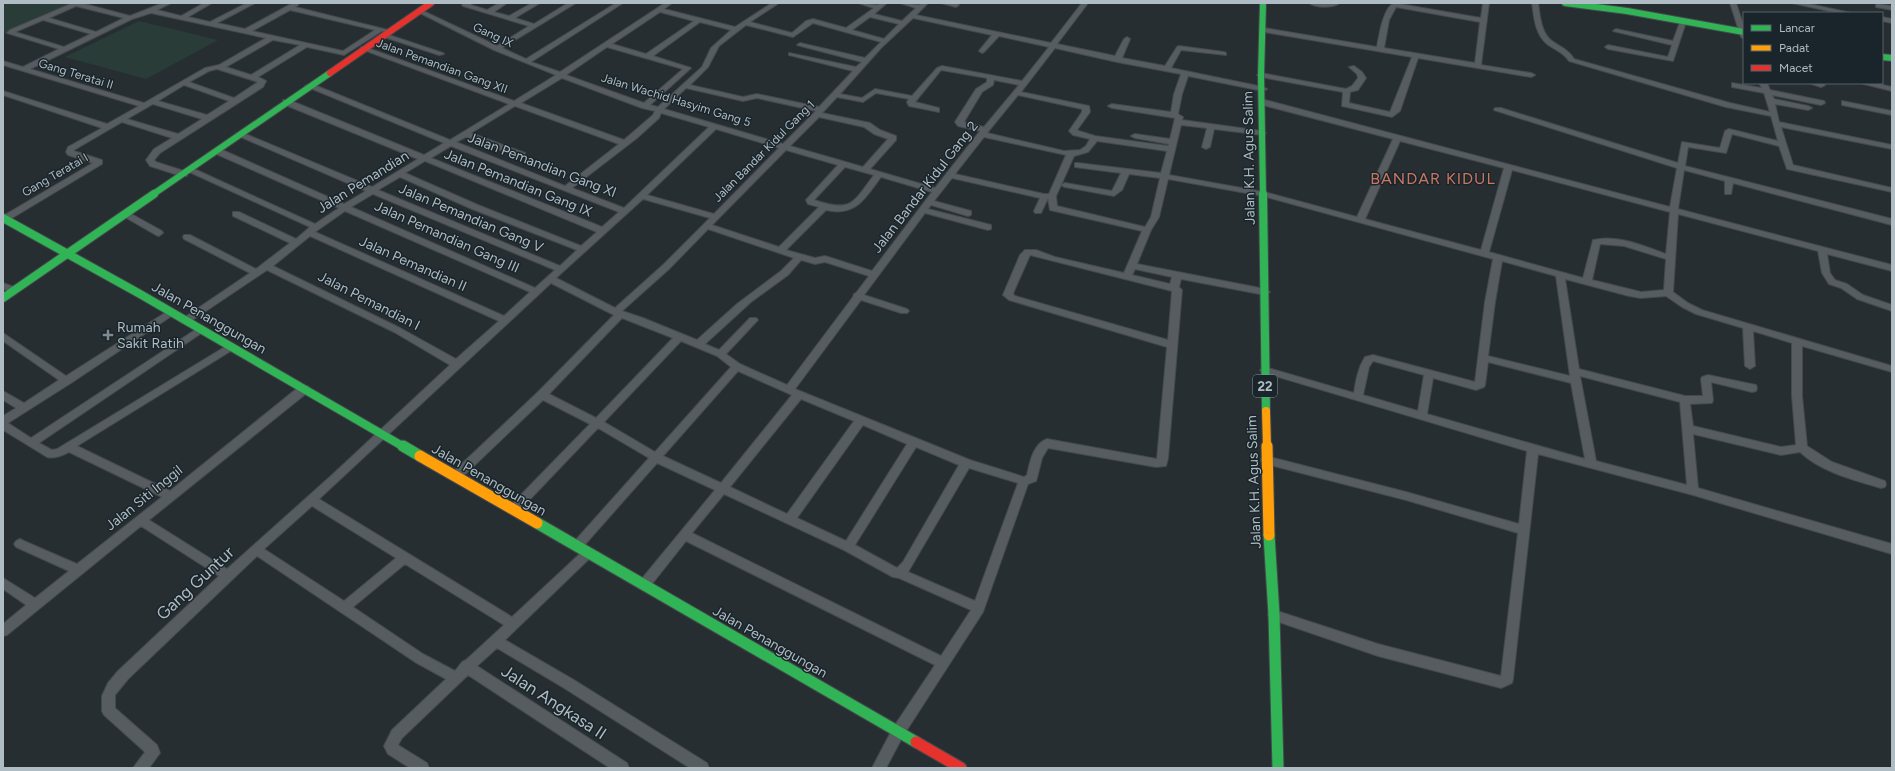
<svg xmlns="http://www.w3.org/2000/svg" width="1895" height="771" viewBox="0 0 1895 771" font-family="Figtree,sans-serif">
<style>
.green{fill:#293c38}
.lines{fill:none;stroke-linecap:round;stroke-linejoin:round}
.street-casing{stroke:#44494c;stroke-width:2}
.fast-far2-casing{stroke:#44494c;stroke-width:8}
.fast-far1-casing{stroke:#44494c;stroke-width:10}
.fast-casing{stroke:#44494c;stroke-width:13}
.slow-far1-casing{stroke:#44494c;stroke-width:10}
.slow-casing{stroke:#44494c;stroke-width:13}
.jam-far1-casing{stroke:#44494c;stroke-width:8}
.jam-casing{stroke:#44494c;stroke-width:13}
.street{fill:#565c60;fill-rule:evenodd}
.fast-far2{stroke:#30b455;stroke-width:6}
.fast-far1{stroke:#30b455;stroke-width:8}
.fast{stroke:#30b455;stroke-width:11}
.slow-far1{stroke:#ff9f0a;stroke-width:8}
.slow{stroke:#ff9f0a;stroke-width:11}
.jam-far1{stroke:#e5322d;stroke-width:6}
.jam{stroke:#e5322d;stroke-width:11}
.poi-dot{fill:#7f8a90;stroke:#1a252b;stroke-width:1.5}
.labels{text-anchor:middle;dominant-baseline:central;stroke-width:3;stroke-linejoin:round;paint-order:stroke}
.far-street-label{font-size:12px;fill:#afbcc3;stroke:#1a252b}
.shield{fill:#1a252b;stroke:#828f95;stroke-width:1}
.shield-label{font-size:13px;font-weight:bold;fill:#afbcc3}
.street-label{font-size:14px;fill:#afbcc3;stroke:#1a252b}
.poi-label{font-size:14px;fill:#afbcc3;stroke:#1a252b;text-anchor:start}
.quarter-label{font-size:16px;letter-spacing:1px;fill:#cc7662;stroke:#1a252b}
.near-street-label{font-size:17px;fill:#afbcc3;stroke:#1a252b}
</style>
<rect width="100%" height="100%" fill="#262e32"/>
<path class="green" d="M3,3h68l-38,16 4,2 -30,13 -4,-1z
M139,21l79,19 -72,39 -81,-22z"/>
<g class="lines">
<g class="street-casing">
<path id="street" d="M73,3h8l49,13 33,-13h8l-14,7 24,6 23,-13h8l-24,14 22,5 37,-19h8l-38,20 28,6 48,-26h6l-1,2 -3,2 93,23 -3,2 -3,-1 -38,24 -37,-8 -49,30 8,4 -3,6 -103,66 -6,7 2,2 31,10v4h-6l-31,-10 -4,-6 8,-11 18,-11 -50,-16 -48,28v1l28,9v4l-95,57h-4v-5l90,-53 -25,-8 -2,-3 2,-5 34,-19 -99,-33v-4l104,33 32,-18 -136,-41v-4l20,6 36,-18 -52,-16 3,-3zM76,6l48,12 -28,14 -47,-14zM290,10l85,20 -32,21 -91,-20zM151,13l115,25 -47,27 -14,3 -61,35 -114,-34 102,-50zM43,20l48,14 -27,13 -49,-15zM273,40l27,5 -49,30 -25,-8zM217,69l41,13 -24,16 -45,-16 20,-11zM184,85l45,16 -22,14 -49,-14zM153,104l49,15 -24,15 -51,-15z
M464,3h8l-1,2 16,5 12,-7h8l-13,9 15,4 23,-13h8l-25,15 19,6 34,-21h8l-74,45 24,11 90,-56h7l-92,59 29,10 105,-69h7l-8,6 71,18 37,-24h7l-29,19 42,11 14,-12 7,-2 33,9 28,-20 -16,-5 20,2 2,-2h7l-13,11 28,7 14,-13 -16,-5 19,2 2,-2h7l-12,12 135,28 31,-40h6l-31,41 58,12 9,-17 3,-2 3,2 -8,19 43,8 12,-19 2,-1 45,6 2,1v2l-45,-5 -10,18 92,19 4,2 -4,2 -75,-15 -6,18 -4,20 5,3 -1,3 80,11 4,2 -4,2 -48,-6 -4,18 -4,2 -4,-2 5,-19 -26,-3 -12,50 95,17 93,25 36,-78 -134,-35v-4h6l405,107 7,-39 -183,-58 1,-2h6l177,55 4,-21 38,6 5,-17 4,-2 49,12 -7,-25 -45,-9 -157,-46c-6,-9 -14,-11 -22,-17 -12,-10 -13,-27 -15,-41h6c2,13 3,30 14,38 8,6 16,8 22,18l156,44 40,9 -6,-19 -32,-6v-4l30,5 -3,-5h8l3,7 54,11 1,2 -4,2 -49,-10 2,4 34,7 4,2 -4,2 -33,-6 4,18 113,23v4l-111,-22 12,38 99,23v4l-105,-23 -8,-23 -47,-12 -6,19 -38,-6 -3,19 207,53v6l-159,-42 -2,11h-6v-13l-41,-11 -6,39 214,56v6l-65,-17 3,19 5,7 12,4 16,11 29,10v6l-35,-12 -16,-11 -12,-4 -7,-11 -4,-22 -140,-37 -5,78 15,11 14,7 190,56v6l-90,-26v50l5,50 25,16 53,19 1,3 -1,3 -4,1c-27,-8 -60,-16 -81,-36l-19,3 -88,-21 5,54 194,56v10l-199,-59 -155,-41 -25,225 -1,4 -11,5 -123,-32 -108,-37 -2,-4 2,-4 4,-1 104,34 123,32 17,-143 -112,-33 -140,-36 -4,-1 -1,-3 1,-3 4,-1 140,36 113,32 8,-73 -265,-79 -2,-2 5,-3 89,26c2,-13 4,-25 11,-36l8,-2 102,27 10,-80 8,-43 -230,-63 -95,-17 -9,38 -8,13 -14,34 128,25 5,3 -5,3 -84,-16 -2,8 3,3 -14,168 -2,8 -10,1 -108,-19 -6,10 -5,20 -1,3 -8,3 -45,128 -80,124 -17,32h-14l21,-40 42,-63 -249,-124 -38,48 -4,1 -4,-1 -2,-4 2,-4 75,-91 -58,-27 -76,86 -4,2 -4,-2 -2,-3 2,-3 76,-85 -51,-30 -81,85 -4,1 -4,-1 -2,-3 2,-3 81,-83 -47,-24 -84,80h-8l-1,-3 1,-3 87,-82 76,-77 -63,-32 -232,216 193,118 72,-67 4,-2 4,2 2,3 -2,3 -87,84 69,40 133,83 2,5h-19l-126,-80 -67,-40 -20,18 150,97 2,5h-19l-142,-93 -66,63 -4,7 29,18 2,5h-19l-22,-14 -4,-8 8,-16 54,-51 -31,-17 -158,-106 -129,123 -13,16v13l42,37 3,8 -11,15h-16l12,-16 -41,-37 -2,-4v-15l6,-13 10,-12 101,-95 -78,-50 -134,109 -4,1v-12l23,-19 -23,-16v-11l32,20 34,-27 -53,-24 -2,-3 2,-3 4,-2 4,2 53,23 85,-67 -93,-45c-6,3 -14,7 -22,5l-44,-27v-14l13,-8 -13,-8v-9l21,12 35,-23 -56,-39v-8l63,43 102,-65 3,-1 5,3 -105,70 -63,40 23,15 167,-110 3,-1 5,3 -167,113 13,7 5,-1 171,-104h6l2,2 -2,2 -157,97 93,45 130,-105h8l1,3 -1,3 -159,128 78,49 105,-94 118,-110 -56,-33 -127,-62 -79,53h-6l-2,-2 2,-2 68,-46 -66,-34 -1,-2 1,-2h6l66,34 34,-26 -57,-27v-4h6l57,27 14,-12 -125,-57 4,-2h3l123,56 24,-16 -125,-55v-4h6l124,55 22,-13 -130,-56 1,-2h6l129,54 46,-28 -135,-55v-4h6l135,55 20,-12 -139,-57 7,-2 138,56 59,-36 -148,-55v-2h4l149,54 42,-26 -62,-25 -78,-39 5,-1 76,36 32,-20 -66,-20 -1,-1zM660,12l34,9 -48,33 -34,-10zM870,17l29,7 -15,15 -32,-9zM913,18l79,17 -13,16 3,2 2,-1 15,-16 50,11 -27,34 -80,-15 -5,2 -25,28 -37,-7 -13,9 -22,-4 41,-46zM700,22l31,8 -20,18 -9,19 -44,40 -8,-2 41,-37 -38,-12zM813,23l68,19 -16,16 -65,-15 -3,2 65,17 -6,5 -67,-14v2l64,16 -34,36 -62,-13 -14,3 -53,-12 18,-18 11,-21 27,-21 47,12zM607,47l76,22 -39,34 -78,-28zM1055,48l62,14 64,12 -7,20 -3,18 -59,-8 -4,2 4,2 63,10 -5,21 -35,-5 -4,2 4,2 34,6 -1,2 -73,-10 -16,-5 -2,-1 13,-18 -1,-6 -68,-14zM941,70l46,8v4l-11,7 -21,33 3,4 22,5 -45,57 -65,-19 26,-29v-4l-16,-6 -10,-7 -48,-10 15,-16 26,5 13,-9 33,6 -2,3 2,4 30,6v-4l-24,-6zM562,78l80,30 13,3 -2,4 -29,25 -103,-37zM994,80l25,5 -35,42 -20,-5 18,-30 11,-7zM686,88l57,13 14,-3 59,13 -33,33 -119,-35zM1018,95l64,14v3l-13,19 4,4 17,4 -4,7 -6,4 -16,1 -77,-18zM515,106l104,38 -54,42 -109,-44 10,-5 53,20h6v-4l-54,-20zM661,113l48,14 -85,81 -52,-20 65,-50 22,-20zM819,117l45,10 10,7 14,5 -25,28 -73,-21zM716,129l63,19 -65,66 -67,-19zM984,137l82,18 -17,39h-5l-89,-20zM1097,141l70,10 -6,22 -83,-10h-3v4l46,6 -9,18 -47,-8 -4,2 13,-29 14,-4zM1400,141l104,27 -23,82 -116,-31zM451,146l168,66 -17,15 -171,-69zM786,150l52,15 -32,35 2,4 11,3 -40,40 -67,-22zM425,161l172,71 -16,14 -103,-41 -73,-32zM845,167l29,8c-22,30 -23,37 -60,25zM1512,170l158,42 -4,42c-22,-8 -49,-20 -73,-14l-10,38 -94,-26zM1129,174l31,4 -9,39 -6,10 -88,-21 -1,-10 5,-11 4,2 49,9 8,-6zM400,177l72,32 105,41 -17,16 -182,-76zM881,177l51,15 -60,79 -47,-15 -10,2 -29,-8 40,-40c30,7 39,-12 55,-33zM952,178l88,20 -6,13 1,2h6l7,-15 2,12 92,21 -18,42 -69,-16 -19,-7h-11l-5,5 -17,40 6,5 158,47 -10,112 -110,-20c-14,5 -17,23 -20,36l-3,2 -54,-17 -175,-71 66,-89 40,13h6l2,-2 -2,-2 -43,-14 61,-82 63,17 3,-1v-4l-63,-16 3,-4 37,11 3,-1v-4l-37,-10zM373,194l182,76 -20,18 -184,-81zM643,199l67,19 -47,47 -48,43 -59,-30zM345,211l185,81 -26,24 -189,-84zM708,229l86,29 -13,13 -44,33 -40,36 -54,-22 -21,-7 47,-42zM310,236l189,85 -43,38 -56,-31 -127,-62zM1600,244l24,2 42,13 -2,31 -23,2 -49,-12zM1030,255l142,36 -4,49 -153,-44 -2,-2 1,-3zM801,260l14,4 10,-2 44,14 -13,17 -2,1 -1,3 -66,88 -47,-21 -14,-10 30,-32 2,-2 -2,-2h-6l-31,32 -14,-6 46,-42 37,-27zM1502,261l54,15 14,100 -82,-20 7,-54zM1135,269l37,8 -2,7 -38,-9zM1565,279l64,17 12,2 25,-2 16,11 14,7 47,14 2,38 5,3 5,-3 -2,-35 39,12v53l4,49 -15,2 -88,-21 -3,-22 22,-1 1,-3 -2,-18 41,10 4,-1 1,-3 -1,-3 -48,-10 -6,2 -1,2 2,17h-18l-106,-27zM622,318l51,20 -77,80 -47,-24zM681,341l36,15 14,11 -76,85 -51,-30zM1373,361l51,14 -6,36 -55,-16 6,-28zM1488,362l83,21 14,76 -158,-45 6,-36 43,12 8,-3 1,-2zM738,371l54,24 -71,88 -58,-27zM1580,376l100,26 7,83 -91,-24zM801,399l53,22 -67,93 -57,-27zM863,425l44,19 -61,97 -49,-23zM916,447l43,18 -56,97 -6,6 -42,-23zM969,468l49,15 -43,118 -67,-29zM724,494l120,56 49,27 6,1 72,32 -30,46 -249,-123zM312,506l84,52 -52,43 -80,-52zM405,564l99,61 -38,35 -4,2 -7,9 -32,-17 -70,-47z
M941,3h15l3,2 -3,2z
M1309,3h31c-7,5 -24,5 -31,0z
M1394,3l87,15 2,-15h6l-8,62 50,8 4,2 -4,2 -113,-19 -18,53 -8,6 -50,-11 1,-14 -82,-15 -4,-2 4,-2 85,16 6,-3 6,-8 -1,-4 -8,-7 5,-1 8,6 4,6 -8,12 -8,2 -1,11 41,9 22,-55 -148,-25 -3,-2 3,-2 113,19c2,-11 6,-39 17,-44zM1396,7l84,15 -5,41 -91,-15 5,-28z
M1730,3h6l8,24v12l-3,-2z
M1792,3h13l46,10h-13z
M1878,4l14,2v4l-16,-3v-2z
M1882,17l10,2v4l-10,-2z
M1683,20l3,2 -13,39 -65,-12 -3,-2 3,-2 60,12 4,-12 -59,-14 3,-2 57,12 7,-19z
M383,33l60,20 1,1 -5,1 -58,-19 -1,-1z
M1809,83h13l3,2 -4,2z
M1860,83h14l18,4v4z
M1842,101l50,10v4l-50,-10z
M126,211l36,20 1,2 -4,3 -3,-1 -33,-19 -1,-2z
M3,283l14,5 2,2 -5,3 -11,-4z"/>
</g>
<g class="fast-far2-casing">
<path id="fast-far2" d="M1565,3l62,8 117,21
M1882,57l10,1
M152,195l178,-122
M1263,195l-2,-120 2,-72"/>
</g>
<g class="fast-far1-casing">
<path id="fast-far1" d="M1263,194l3,217
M3,218l137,76 264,153
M3,298l151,-104"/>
</g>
<g class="fast-casing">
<path id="fast" d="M403,446l17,10
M537,523l379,219
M1269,535l5,80 4,153"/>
</g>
<g class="slow-far1-casing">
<path id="slow-far1" d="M1266,411l1,36"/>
</g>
<g class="slow-casing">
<path id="slow" d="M1267,446l2,89
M420,456l117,67"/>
</g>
<g class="jam-far1-casing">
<path id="jam-far1" d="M330,73l101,-70"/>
</g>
<g class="jam-casing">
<path id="jam" d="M916,742l45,26"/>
</g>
<use href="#street" class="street"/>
<use href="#fast-far2" class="fast-far2"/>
<use href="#fast-far1" class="fast-far1"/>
<use href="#fast" class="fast"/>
<use href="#slow-far1" class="slow-far1"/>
<use href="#slow" class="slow"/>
<use href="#jam-far1" class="jam-far1"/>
<use href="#jam" class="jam"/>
</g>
<path class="poi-dot" d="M106 329h4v4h4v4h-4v4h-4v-4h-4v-4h4z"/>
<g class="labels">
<g class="far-street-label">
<text transform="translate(493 35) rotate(25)">Gang IX</text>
<text transform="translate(442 66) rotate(20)">Jalan Pemandian Gang XII</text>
<text transform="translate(76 74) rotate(17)">Gang Teratai II</text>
<text transform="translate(676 100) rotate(17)">Jalan Wachid Hasyim Gang 5</text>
<text transform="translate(764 151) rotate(-45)">Jalan Bandar Kidul Gang 1</text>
<text transform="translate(55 175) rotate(-30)">Gang Teratai I</text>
</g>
<rect class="shield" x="1253" y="375" width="24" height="22" rx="3"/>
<g class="shield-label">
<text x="1265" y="386">22</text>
</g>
<g class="street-label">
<text transform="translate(1249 158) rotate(-91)">Jalan K.H. Agus Salim</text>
<text transform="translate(542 165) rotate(21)">Jalan Pemandian Gang XI</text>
<text transform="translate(363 182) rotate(-32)">Jalan Pemandian</text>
<text transform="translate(518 183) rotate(22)">Jalan Pemandian Gang IX</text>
<text transform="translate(925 187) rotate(-52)">Jalan Bandar Kidul Gang 2</text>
<text transform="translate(471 218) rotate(23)">Jalan Pemandian Gang V</text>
<text transform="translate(447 237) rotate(24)">Jalan Pemandian Gang III</text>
<text transform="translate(413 264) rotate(24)">Jalan Pemandian II</text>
<text transform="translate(369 301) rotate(27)">Jalan Pemandian I</text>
<text transform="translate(209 318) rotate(30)">Jalan Penanggungan</text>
<text transform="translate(489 480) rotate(30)">Jalan Penanggungan</text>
<text transform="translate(1254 482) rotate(-92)">Jalan K.H. Agus Salim</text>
<text transform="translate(144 498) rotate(-39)">Jalan Siti Inggil</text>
<text transform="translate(770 642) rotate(30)">Jalan Penanggungan</text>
</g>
<g class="poi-label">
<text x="117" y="327">Rumah<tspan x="117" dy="16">Sakit Ratih</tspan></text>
</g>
<g class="quarter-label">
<text x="1433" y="178">BANDAR KIDUL</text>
</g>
<g class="near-street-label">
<text transform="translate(195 583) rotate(-43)">Gang Guntur</text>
<text transform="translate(554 702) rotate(33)">Jalan Angkasa II</text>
</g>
</g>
<rect width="1895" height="771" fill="none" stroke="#afbcc3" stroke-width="8"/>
<rect x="1743" y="12" width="140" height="72" fill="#1a252b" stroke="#566168"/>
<rect x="1751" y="25" width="20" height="6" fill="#30b455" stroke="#566168"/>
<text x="1779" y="32" font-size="12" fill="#afbcc3">Lancar</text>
<rect x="1751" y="45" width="20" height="6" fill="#ff9f0a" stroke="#566168"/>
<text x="1779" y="52" font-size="12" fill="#afbcc3">Padat</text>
<rect x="1751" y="65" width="20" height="6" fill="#e5322d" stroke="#566168"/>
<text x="1779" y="72" font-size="12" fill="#afbcc3">Macet</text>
</svg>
